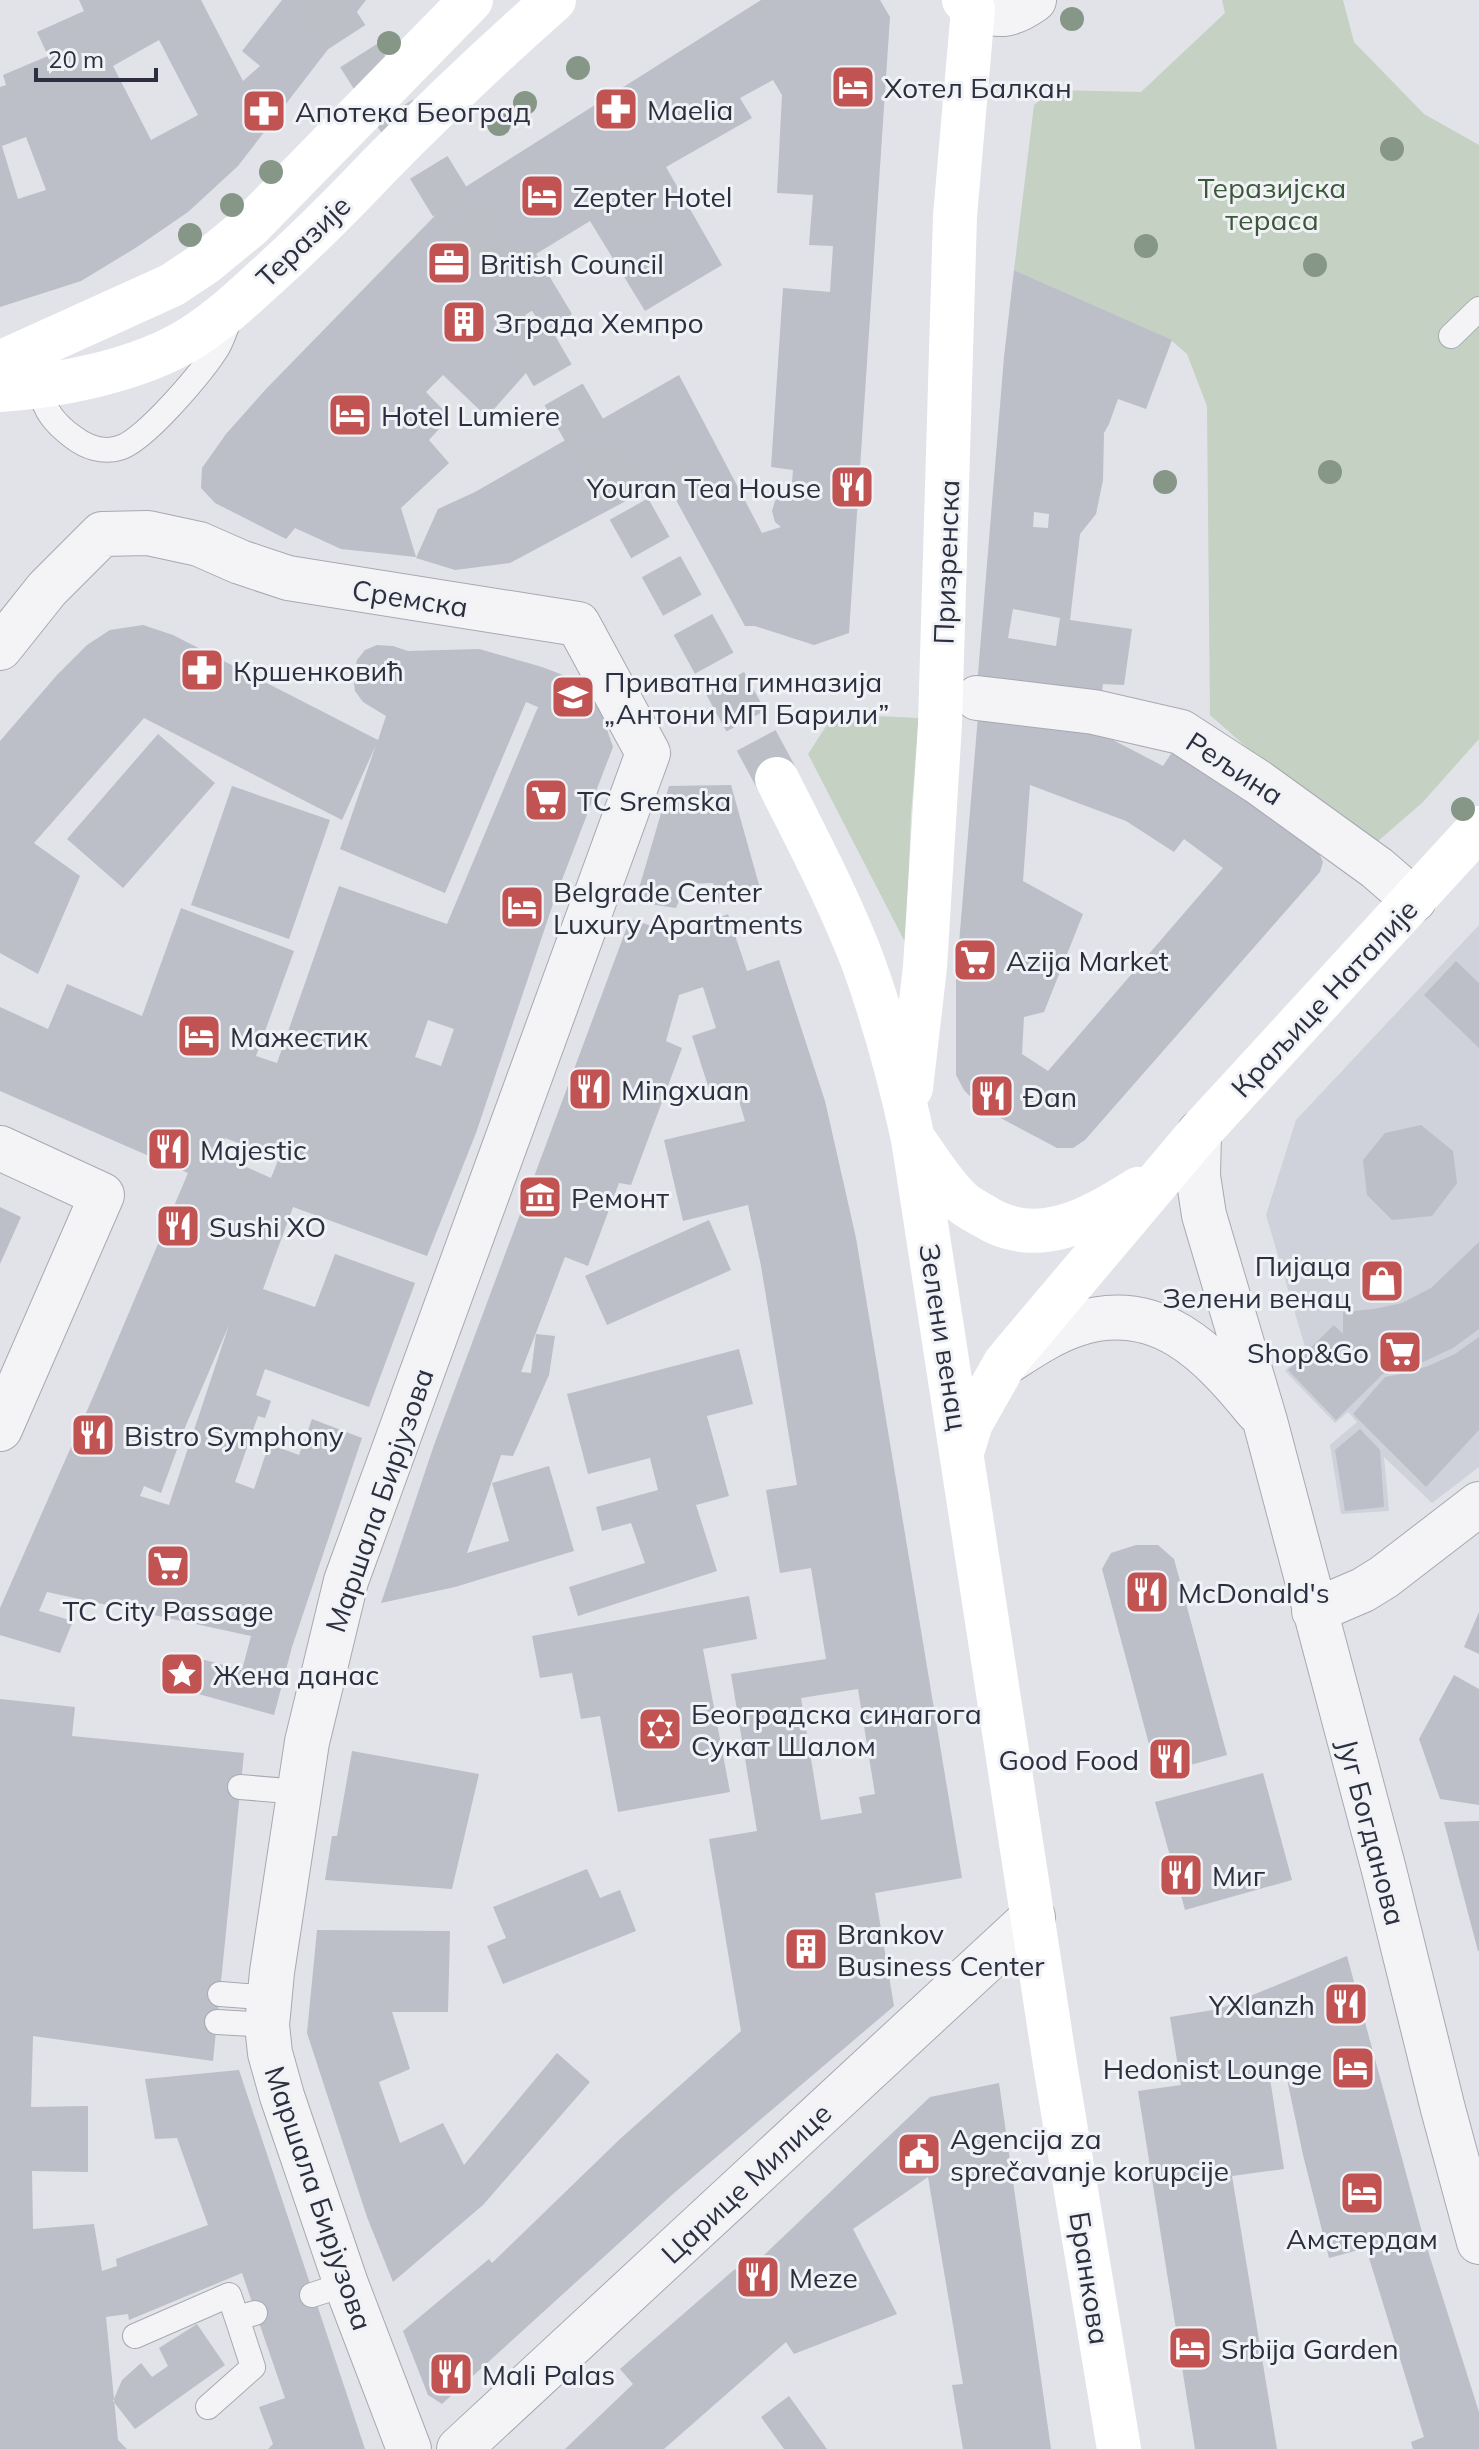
<svg xmlns="http://www.w3.org/2000/svg" width="1479" height="2449" viewBox="0 0 1479 2449" font-family="Mulish,sans-serif">
<style>
.built{fill:#cfd2da}
.green{fill:#c4d1c3}
.building{fill:#bcbec8;fill-rule:evenodd}
.lines{fill:none;stroke-linecap:round;stroke-linejoin:round}
.secondary-tunnel{stroke:#bdbfc6;stroke-width:44;stroke-dasharray:44 22;stroke-linecap:butt}
.lane-casing{stroke:#a7a9b2;stroke-width:26}
.street-casing{stroke:#a7a9b2;stroke-width:46}
.lane{stroke:#f4f4f7;stroke-width:24}
.street{stroke:#f4f4f7;stroke-width:44}
.secondary{stroke:#fff;stroke-width:44}
.tree{fill:#869788}
.labels{text-anchor:middle;dominant-baseline:central;stroke-width:6;stroke-linejoin:round;paint-order:stroke}
.poi-label{font-size:28px;fill:#2b2f3f;stroke:#f1f2f6;text-anchor:start}
.park-label{font-size:28px;fill:#3b593a;stroke:#f1f2f6}
.street-label{font-size:28px;fill:#2b2f3f;stroke:#f1f2f6}
</style>
<rect width="100%" height="100%" fill="#e1e3e8"/>
<path class="built" d="M1479,925v542l-47,36 -48,-46 5,54 -48,3 -11,-69 27,-23 -9,-10 -13,11 -50,-52 20,-24 -39,-132 30,-95z"/>
<path class="green" d="M1222,0h121l11,42 70,72 55,31v594l-56,63 -46,40 -38,-30 -70,-45 -59,-52 -3,-309 -20,-52 -16,-14 -157,-70 20,-165 19,-15 88,2 84,-79z
M834,714l85,4 -8,97 -5,129 -98,-190z"/>
<path class="building" d="M79,0h122l42,81 17,-15 -18,-15 40,-51h84l-128,166 -50,46 -51,35 -56,34 -81,26v-220l6,-2 -3,-10 45,-19 -11,-24 47,-21zM159,40l39,75 -47,25 -38,-74zM26,137l20,53 -28,9 -16,-53z
M761,0h119l10,17 -41,616 -35,12 -59,-19h-10l-80,-146 -155,83 -55,7 -39,-12 22,-49 37,-17 204,-117 83,158 19,-6 -6,-5 -3,-11 3,-10 7,-6 9,1 2,-26 -22,-3 12,-179 47,4 3,-46 -24,-1 4,-50 -36,-2 5,-98 -9,-15 -33,18 12,20 -86,49 56,98 -77,46 -55,-90 -54,33 36,60 -27,17 -25,-39 -8,5 37,50 -62,70 -44,-42 -17,17 24,25 -21,23 20,23 -48,45 15,49 -75,-8 -46,-21 -9,11 -71,-36 -14,-15 1,-20 24,-34 40,-45 193,-198z
M1014,270l158,70 -26,69 -28,-10 -9,25 -5,9 -1,47 -7,34 -16,20 -10,86 62,9 -8,56 -21,-1 -2,15 -124,-13 27,-329zM1034,512l15,2 -1,14 -15,-1zM1013,609l47,9 -4,28 -48,-8z
M143,625l30,10 205,105 8,-24 -23,-14 -8,-11 -2,-15 4,-16 8,-10 12,-5 16,1 15,5 71,-2 63,18 50,19 21,61 -58,151 -79,235 -49,123 -134,-49 -30,82 52,18 20,-53 80,29 -46,124 -104,-38 -9,26 15,6 -6,17 -7,-2 -23,66 19,7 15,-45 30,11 13,-36 50,19 -70,209 -18,68 -97,-27 9,-33 56,15 9,-34 -204,-44 -8,19 34,10 -13,32 -60,-18v-27l97,-220 91,-215 -188,-82v-84l48,22 19,-45 75,32 39,-108 113,43 -38,105 21,7 62,-177 108,38 91,-217 -12,-5 -81,191 -105,-44 36,-104 -34,75 -198,-102 -110,125 46,33 -42,98 -38,-21v-212l57,-66 30,-30 23,-15zM428,1020l26,9 -13,37 -26,-9zM225,1138l54,20 -8,20 -52,-23zM229,1325l-60,180 -29,-9 4,-10 17,7 25,-68z
M978,716l111,17 24,7 50,26 13,-20 143,107 4,9 -3,10 -235,268 -12,8h-16l-66,-35 -15,-10 -12,-13 -8,-15v-96zM1030,785l96,36 48,31 10,-13 39,29 -175,203 -26,-17 2,-37 20,-5 39,-98 -60,-33z
M158,734l57,49 -92,105 -56,-49z
M731,785l30,107 -42,12 -6,-21 -27,1 -10,24 -41,-6 34,-116z
M232,786l98,34 -41,119 -98,-34z
M728,914l19,57 32,-11 46,141 31,137 106,640 -87,15 19,113 -221,188 -231,210 -14,-9 -25,-64 86,-72 3,4 128,-124 121,-108 -32,-192 48,-8 -26,-157 95,-15 -15,-91 -31,5 -14,-83 31,-5 -36,-219 -13,-61 -65,16 -19,-81 81,-19 -11,-37 -24,8 -18,-56 24,-8 -13,-41 -24,8 -13,46 16,7 -51,137 -12,-2 -31,83 -23,-9 -44,115 10,1 5,-39 19,2 -6,39 -36,81 -12,-1 -34,98 42,-12 -17,-58 57,-17 25,85 -119,36 -74,16 53,-158 196,-526 50,16zM858,1689l17,105 -16,3 3,16 -41,7 -20,-122z
M1456,961l23,22v65l-55,-53z
M1421,1125l32,26 4,32 -25,33 -40,4 -25,-25 -4,-35 22,-27z
M0,1207l21,10 -21,47z
M709,1220l22,50 -124,55 -22,-49z
M1479,1242v87l-26,19 -30,14 -39,11 -48,47 -48,-50 46,-45 9,9v-22l31,-3 28,-6 29,-15z
M1479,1337v93l-53,57 -73,-73 32,-37 21,-4 22,-7 27,-12z
M739,1349l14,55 -46,12 22,80 -33,9 21,66 -139,45 -9,-29 76,-24 -14,-40 -29,8 -6,-24 62,-17 -8,-32 -62,16 -21,-80z
M1360,1429l20,21 4,57 -39,4 -10,-61z
M1136,1545h22l16,14 53,196 -70,19 -55,-205 9,-16z
M749,1596l8,43 -54,10 27,143 -112,20 -18,-96 -19,3 -9,-46 -32,5 -8,-42z
M1479,1612v42l-15,-7z
M1454,1675l25,14v116l-39,-6 -21,-60z
M0,1699l75,8 -3,29 172,17 -31,308 -180,-25 -2,71 57,-1v66l-56,-1 1,58 61,-5 8,47 15,-5 -1,-7 92,-34 -31,-87 -22,1 -10,-60 94,-9 126,379h-97l5,-5 -14,-37 26,-9 -43,-125 -113,47 -1,-6 -22,3 12,123 9,9h-127z
M352,1751l127,23 -27,115 -127,-9 7,-44h5z
M1263,1773l29,107 -107,30 -30,-108z
M1479,1821v130h-1l-34,-129z
M587,1869l13,29 20,-8 16,41 -133,53 -16,-38 19,-8 -13,-31z
M317,1930l133,1 -2,81h-56l18,57 -31,13 21,61 43,-20 21,42 93,-112 33,29 -107,123 -90,77 -26,-65 -60,-184z
M1347,1956l75,276 57,180v37h-66l-2,-7 13,-5 -58,-189 -37,10 -26,-103 -19,-90 -15,7 15,97 -52,7 45,273h-82l-57,-358 43,-6 -11,-68 49,-8z
M999,2083l52,366h-88l-11,-64 11,-1 -35,-207 -75,52 44,85 -103,40 -8,-12 -122,107h-99l68,-65 -13,-15 115,-100 6,8 189,-180z
M197,2324l28,41 -90,64 -22,-28 9,-21 19,-17 11,14 16,-11 -9,-18z
M789,2396l38,53h-43l-23,-32z"/>
<g class="lines">
<path class="secondary-tunnel" d="M323,0c164,252 312,515 454,779"/>
<g class="lane-casing">
<path id="lane" d="M1451,336l28,-27
M39,388c6,23 15,35 34,49 13,10 30,16 46,11 25,-6 85,-78 99,-101 5,-9 8,-19 12,-29
M240,1787l60,5
M220,1994l51,4
M217,2022l50,3
M312,2295l34,-11
M135,2336l94,-41 8,23 18,-5
M208,2407l45,-40 -16,-49"/>
</g>
<g class="street-casing">
<path id="street" d="M973,9c27,8 37,8 61,-9
M0,648l47,-59 55,-55 46,-1 51,11 41,18 48,16 290,46 70,129 -302,828 -39,161 -35,230 -5,53 3,28 12,43 64,188 63,165
M977,698l117,14 87,20 77,50 119,86 37,32
M1199,1133l-1,43 6,39 61,206 119,449 59,239 36,133
M0,1148l102,47 -102,234
M1007,1362c22,-14 45,-30 70,-38 81,-26 133,29 180,87
M1314,1611l49,-21 21,-13 95,-73
M459,2449l574,-532"/>
</g>
<use href="#lane" class="lane"/>
<use href="#street" class="street"/>
<path class="secondary" d="M0,363l172,-78 33,-22 45,-37 221,-226
M0,390c57,-4 130,-18 181,-46 31,-17 59,-43 85,-67 39,-35 76,-72 112,-110 57,-58 115,-113 176,-167
M777,779c30,60 62,120 86,183 21,58 37,117 50,177l142,925 64,385
M911,1088l14,-121 15,-243 15,-508 18,-207 -9,-9
M917,1144c14,20 28,43 46,59 6,5 14,9 21,13 53,34 107,3 154,-27
M962,1452l9,-29 34,-60 194,-230 280,-305"/>
</g>
<g class="tree">
<circle cx="1072" cy="19" r="12"/>
<circle cx="389" cy="43" r="12"/>
<circle cx="578" cy="68" r="12"/>
<circle cx="525" cy="103" r="12"/>
<circle cx="499" cy="124" r="12"/>
<circle cx="1392" cy="149" r="12"/>
<circle cx="271" cy="172" r="12"/>
<circle cx="232" cy="205" r="12"/>
<circle cx="190" cy="235" r="12"/>
<circle cx="1146" cy="246" r="12"/>
<circle cx="1315" cy="265" r="12"/>
<circle cx="1330" cy="472" r="12"/>
<circle cx="1165" cy="482" r="12"/>
<circle cx="1463" cy="809" r="12"/>
</g>
<defs>
<g id="hotel-square" transform="scale(2.3)"><rect x="-9" y="-9" width="18" height="18" rx="4" fill="#c15352" stroke="#f1f2f6"/><path d="M-6-4.5h1.5V1H6V5H4.5V3h-9V5H-6ZM-4 0a1.8 1.8 0 1 1 3.6 0ZM.5 0V-2.5h3Q6-2.5 6 0Z" fill="#fff"/></g>
<g id="pharmacy-square" transform="scale(2.3)"><rect x="-9" y="-9" width="18" height="18" rx="4" fill="#c15352" stroke="#f1f2f6"/><path d="M-2-6h4v4h4v4h-4v4h-4v-4h-4v-4h4Z" fill="#fff"/></g>
<g id="office-square" transform="scale(2.3)"><rect x="-9" y="-9" width="18" height="18" rx="4" fill="#c15352" stroke="#f1f2f6"/><path d="M-6-3h4V-5.5h4V-3h4V5H-6ZM-1-4.5V-3h2v-1.5ZM-6 0V1H6V0Z" fill="#fff"/></g>
<g id="building-square" transform="scale(2.3)"><rect x="-9" y="-9" width="18" height="18" rx="4" fill="#c15352" stroke="#f1f2f6"/><path d="M-4-6H4V6H1V3H-1V6H-4ZM-2.5-4.3h1.7v1.8h-1.7ZM.8-4.3h1.7v1.8H.8ZM-2.5-1h1.7V.8h-1.7ZM.8-1h1.7V.8H.8Z" fill="#fff"/></g>
<g id="restaurant-square" transform="scale(2.3)"><rect x="-9" y="-9" width="18" height="18" rx="4" fill="#c15352" stroke="#f1f2f6"/><path d="M-5-6h1v4h1v-4h1v4h1v-4h1v5L-1.5 .5V6h-2V.5L-5-1ZM5-6V6H3V1.5H1.5Q1.5-4 5-6Z" fill="#fff"/></g>
<g id="school-square" transform="scale(2.3)"><rect x="-9" y="-9" width="18" height="18" rx="4" fill="#c15352" stroke="#f1f2f6"/><path d="M0-5L7-2L0 1L-7-2ZM-4 1L0 2.5L4 1V4Q0 6-4 4Z" fill="#fff"/></g>
<g id="supermarket-square" transform="scale(2.3)"><rect x="-9" y="-9" width="18" height="18" rx="4" fill="#c15352" stroke="#f1f2f6"/><path d="M-6-5.5h2.5l.6 2H6L4.5 2H-2.5L-4.4-4H-6ZM-1.5 3.2a1.3 1.3 0 1 0 .1 0ZM3 3.2a1.3 1.3 0 1 0 .1 0Z" fill="#fff"/></g>
<g id="museum-square" transform="scale(2.3)"><rect x="-9" y="-9" width="18" height="18" rx="4" fill="#c15352" stroke="#f1f2f6"/><path d="M0-6L6-3V-2H-6V-3ZM-5-1h2V3h-2ZM-1-1h2V3h-2ZM3-1h2V3H3ZM-6 4H6V6H-6Z" fill="#fff"/></g>
<g id="shop-square" transform="scale(2.3)"><rect x="-9" y="-9" width="18" height="18" rx="4" fill="#c15352" stroke="#f1f2f6"/><path d="M-5-2.5h2.3a2.7 3.5 0 0 1 5.4 0H5L5.5 6h-11ZM-1.5-2.5h3a1.5 2.3 0 0 0-3 0Z" fill="#fff"/></g>
<g id="sight-square" transform="scale(2.3)"><rect x="-9" y="-9" width="18" height="18" rx="4" fill="#c15352" stroke="#f1f2f6"/><path d="M0-6L1.8-2.2L6-1.7L2.9 1.2L3.7 5.4L0 3.3L-3.7 5.4L-2.9 1.2L-6-1.7L-1.8-2.2Z" fill="#fff"/></g>
<g id="synagogue-square" transform="scale(2.3)"><rect x="-9" y="-9" width="18" height="18" rx="4" fill="#c15352" stroke="#f1f2f6"/><path d="M0-6.5L5.6 3.2H-5.6ZM0 6.5L5.6-3.2H-5.6Z" fill="#fff"/></g>
<g id="civic-square" transform="scale(2.3)"><rect x="-9" y="-9" width="18" height="18" rx="4" fill="#c15352" stroke="#f1f2f6"/><path d="M-.6-6.5H3V-4.5H.6V-3L4-1V1h2V6H-6V1h2V-1L-.6-3ZM-1.2 2.5V6h2.4V2.5Z" fill="#fff"/></g>
</defs>
<g fill-rule="evenodd">
<use href="#hotel-square" x="853" y="87"/>
<use href="#pharmacy-square" x="616" y="109"/>
<use href="#pharmacy-square" x="264" y="111"/>
<use href="#hotel-square" x="542" y="196"/>
<use href="#office-square" x="449" y="263"/>
<use href="#building-square" x="464" y="322"/>
<use href="#hotel-square" x="350" y="415"/>
<use href="#restaurant-square" x="852" y="487"/>
<use href="#pharmacy-square" x="202" y="670"/>
<use href="#school-square" x="573" y="697"/>
<use href="#supermarket-square" x="546" y="800"/>
<use href="#hotel-square" x="522" y="907"/>
<use href="#supermarket-square" x="975" y="960"/>
<use href="#hotel-square" x="199" y="1036"/>
<use href="#restaurant-square" x="590" y="1089"/>
<use href="#restaurant-square" x="992" y="1096"/>
<use href="#restaurant-square" x="169" y="1149"/>
<use href="#museum-square" x="540" y="1197"/>
<use href="#restaurant-square" x="178" y="1226"/>
<use href="#shop-square" x="1382" y="1281"/>
<use href="#supermarket-square" x="1400" y="1352"/>
<use href="#restaurant-square" x="93" y="1435"/>
<use href="#supermarket-square" x="168" y="1566"/>
<use href="#restaurant-square" x="1147" y="1592"/>
<use href="#sight-square" x="182" y="1674"/>
<use href="#synagogue-square" x="660" y="1729"/>
<use href="#restaurant-square" x="1170" y="1759"/>
<use href="#restaurant-square" x="1181" y="1875"/>
<use href="#building-square" x="806" y="1949"/>
<use href="#restaurant-square" x="1346" y="2004"/>
<use href="#hotel-square" x="1353" y="2068"/>
<use href="#civic-square" x="919" y="2154"/>
<use href="#hotel-square" x="1362" y="2193"/>
<use href="#restaurant-square" x="758" y="2277"/>
<use href="#hotel-square" x="1190" y="2348"/>
<use href="#restaurant-square" x="451" y="2374"/>
</g>
<g class="labels">
<g class="poi-label">
<text x="884" y="87">Хотел Балкан</text>
<text x="647" y="109">Maelia</text>
<text x="295" y="111">Апотека Београд</text>
<text x="573" y="196">Zepter Hotel</text>
<text x="480" y="263">British Council</text>
<text x="495" y="322">Зграда Хемпро</text>
<text x="381" y="415">Hotel Lumiere</text>
<text x="821" y="487" text-anchor="end">Youran Tea House</text>
<text x="233" y="670">Кршенковић</text>
<text x="604" y="681">Приватна гимназија<tspan x="604" dy="32">„Антони МП Барили”</tspan></text>
<text x="577" y="800">TC Sremska</text>
<text x="553" y="891">Belgrade Center<tspan x="553" dy="32">Luxury Apartments</tspan></text>
<text x="1006" y="960">Azija Market</text>
<text x="230" y="1036">Мажестик</text>
<text x="621" y="1089">Mingxuan</text>
<text x="1023" y="1096">Đan</text>
<text x="200" y="1149">Majestic</text>
<text x="571" y="1197">Ремонт</text>
<text x="209" y="1226">Sushi XO</text>
<text x="1351" y="1265" text-anchor="end">Пијаца<tspan x="1351" dy="32">Зелени венац</tspan></text>
<text x="1369" y="1352" text-anchor="end">Shop&amp;Go</text>
<text x="124" y="1435">Bistro Symphony</text>
<text x="1178" y="1592">McDonald's</text>
<text x="168" y="1610" text-anchor="middle">TC City Passage</text>
<text x="213" y="1674">Жена данас</text>
<text x="691" y="1713">Београдска синагога<tspan x="691" dy="32">Сукат Шалом</tspan></text>
<text x="1139" y="1759" text-anchor="end">Good Food</text>
<text x="1212" y="1875">Миг</text>
<text x="837" y="1933">Brankov<tspan x="837" dy="32">Business Center</tspan></text>
<text x="1315" y="2004" text-anchor="end">YXlanzh</text>
<text x="1322" y="2068" text-anchor="end">Hedonist Lounge</text>
<text x="950" y="2138">Agencija za<tspan x="950" dy="32">sprečavanje korupcije</tspan></text>
<text x="1362" y="2238" text-anchor="middle">Амстердам</text>
<text x="789" y="2277">Meze</text>
<text x="1221" y="2348">Srbija Garden</text>
<text x="482" y="2374">Mali Palas</text>
</g>
<g class="park-label">
<text x="1272" y="187">Теразијска<tspan x="1272" dy="32">тераса</tspan></text>
</g>
<g class="street-label">
<text transform="translate(303 241) rotate(-44)">Теразије</text>
<text transform="translate(946 562) rotate(-88)">Призренска</text>
<text transform="translate(410 598) rotate(9)">Сремска</text>
<text transform="translate(1235 768) rotate(33)">Рељина</text>
<text transform="translate(1324 998) rotate(-47)">Краљице Наталије</text>
<text transform="translate(944 1337) rotate(81)">Зелени венац</text>
<text transform="translate(379 1500) rotate(-71)">Маршала Бирјузова</text>
<text transform="translate(1372 1832) rotate(75)">Југ Богданова</text>
<text transform="translate(746 2183) rotate(-43)">Царице Милице</text>
<text transform="translate(319 2198) rotate(71)">Маршала Бирјузова</text>
<text transform="translate(1090 2278) rotate(81)">Бранкова</text>
</g>
</g>
<path d="M36 68v12h120v-12" fill="none" stroke="#2b2f3f" stroke-width="4"/>
<text x="48" y="68" font-size="24" fill="#2b2f3f" stroke="#f1f2f6" stroke-width="6" paint-order="stroke">20 m</text>
</svg>
